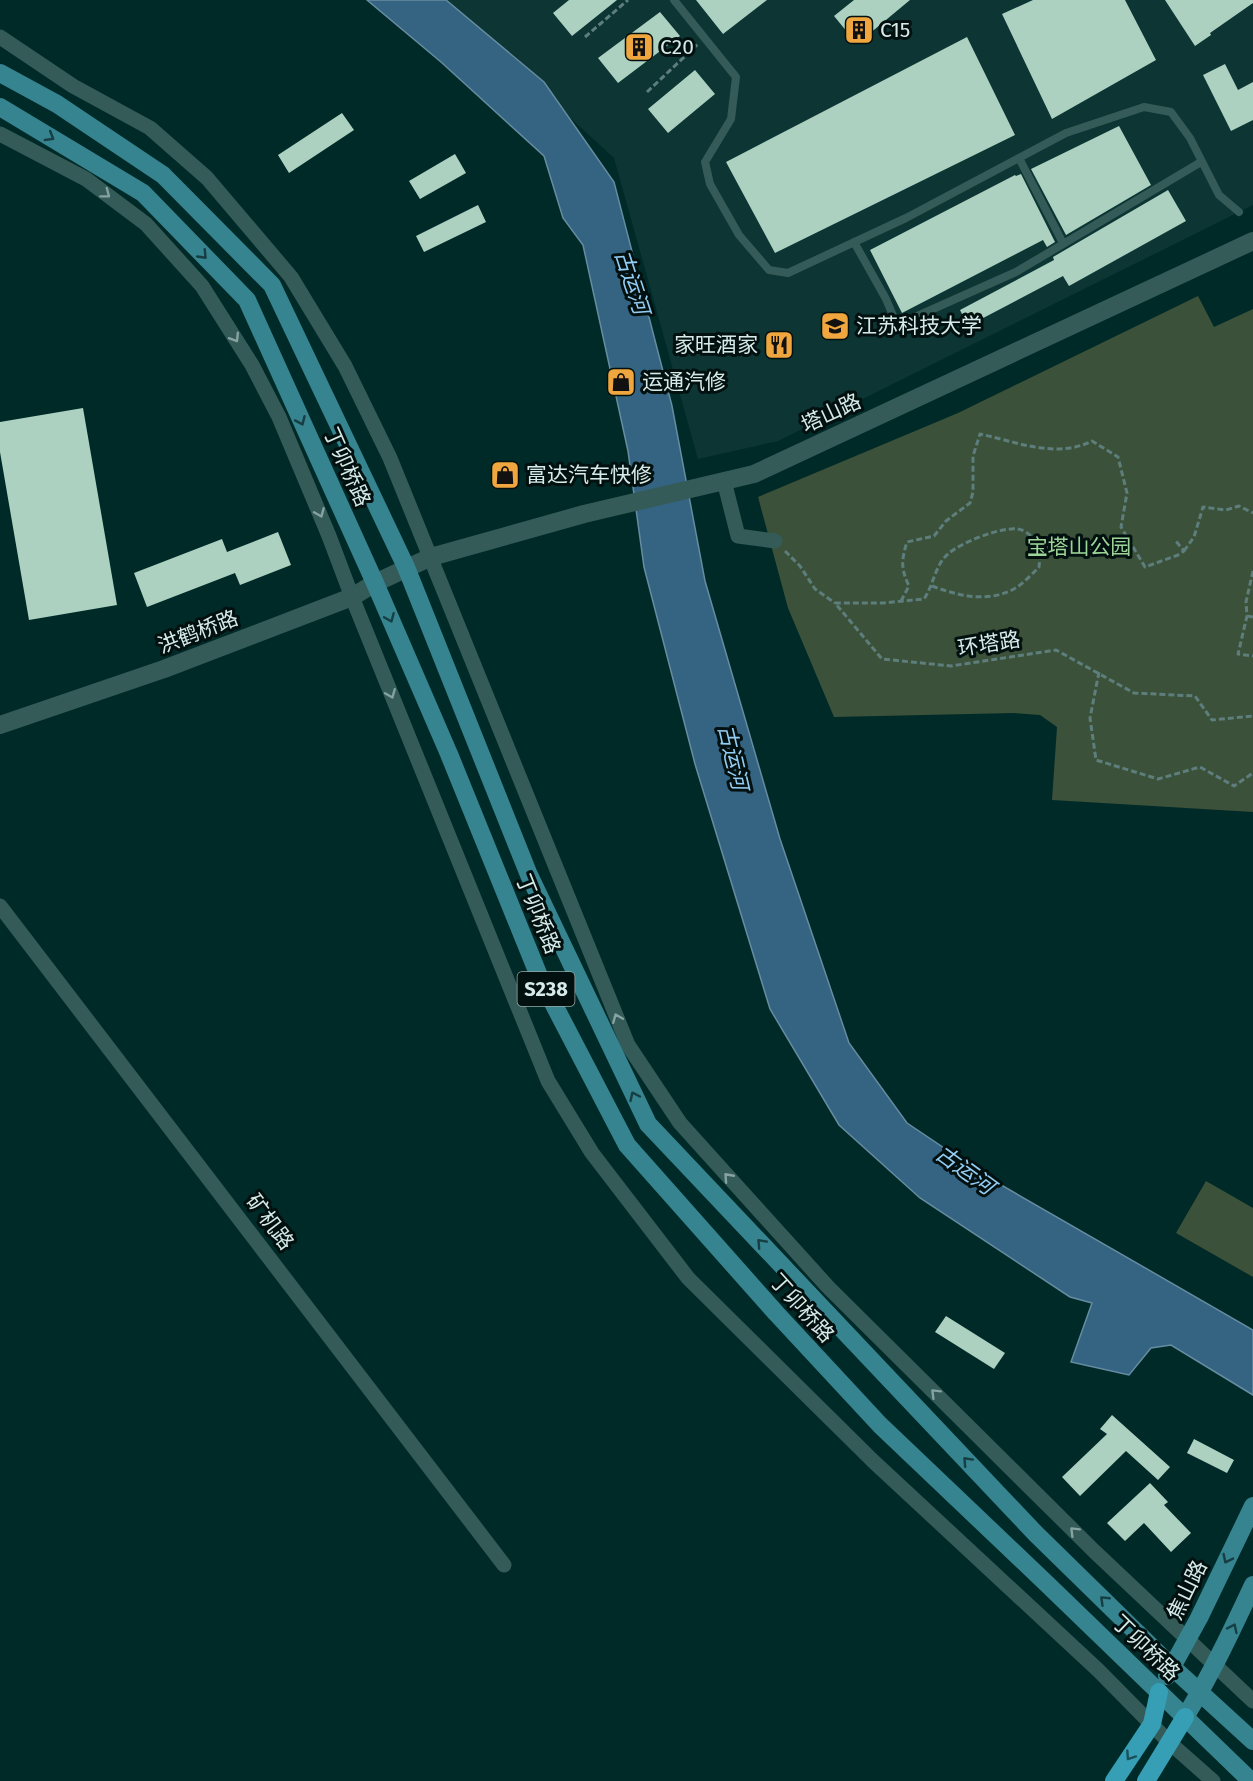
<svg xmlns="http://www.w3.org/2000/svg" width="1253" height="1781" viewBox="0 0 1253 1781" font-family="'Fira Sans','Noto Sans SC',sans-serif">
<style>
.built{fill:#0c3533}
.green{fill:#3b5139}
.water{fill:#346482;stroke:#658ca1;stroke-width:1.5}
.building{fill:#add1c1}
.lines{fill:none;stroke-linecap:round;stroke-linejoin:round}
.path{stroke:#5d7e7c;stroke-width:3;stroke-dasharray:6 3;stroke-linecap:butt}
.lane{stroke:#345b58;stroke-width:8}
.street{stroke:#345b58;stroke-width:15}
.secondary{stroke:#345b58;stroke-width:18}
.primary{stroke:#358490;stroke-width:18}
.highway{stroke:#369fb5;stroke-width:18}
.oneway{stroke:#163e43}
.oneway2{stroke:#85a3a0}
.oneway3{stroke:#19505a}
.labels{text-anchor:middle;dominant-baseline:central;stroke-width:6;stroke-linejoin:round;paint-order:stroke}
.shield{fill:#02100f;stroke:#96a9a8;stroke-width:1.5}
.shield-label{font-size:20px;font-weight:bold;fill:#d6ebe9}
.poi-label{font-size:21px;fill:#d6ebe9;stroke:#02100f;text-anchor:start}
.street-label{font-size:21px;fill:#d6ebe9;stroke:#02100f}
.park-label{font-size:21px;fill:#9dd599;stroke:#02100f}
.water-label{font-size:22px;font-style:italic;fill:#93cdf4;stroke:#02100f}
</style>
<rect width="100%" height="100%" fill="#002a28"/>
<path class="built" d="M442,0h811v205l-475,236 -80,18 -84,-301z"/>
<path class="green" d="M1198,296l16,31 39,-18v503l-201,-12 5,-73 -17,-12 -26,-2 -180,4 -46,-109 -30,-111 200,-84z
M1206,1181l47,27v69l-77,-44z"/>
<path class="water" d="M367,0h79l98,82 70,100 58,224 33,175 75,258 69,204 58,80 82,55 264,152v65l-82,-50 -20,3 -22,27 -58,-13 21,-59 -22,-6 -150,-99 -81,-73 -69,-116 -75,-245 -51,-197 -16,-116 -45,-206 -20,-27 -19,-62 -103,-94z"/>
<path class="building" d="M569,0h48l-45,36 -19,-23z
M696,0h71l-44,34z
M854,0h56l-53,44 -23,-28z
M1033,0h92l31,60 -104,59 -50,-105z
M1165,0h88v3l-43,30 1,2 -16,11z
M660,12l20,24 -62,47 -20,-25z
M967,37l48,98 -240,118 -49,-91z
M1225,64l13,26 15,-8v38l-22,11 -28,-56z
M695,70l20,24 -47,39 -20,-24z
M342,113l12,17 -65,43 -11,-18z
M1119,126l32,59 -85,50 -35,-66z
M455,154l11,19 -46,26 -11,-18z
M1021,174l34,68 -8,5 -4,-7 -141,73 -32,-63 145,-75 1,1z
M1168,190l18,31 -117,65 -6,-10 -95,50 -8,-16 94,-50 -1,-3z
M478,205l8,17 -62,30 -8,-16z
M83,408l34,197 -88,15 -29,-168v-30z
M278,532l13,33 -51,20 -5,-12 -88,34 -13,-34 88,-34 5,13z
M946,1316l59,37 -11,16 -59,-37z
M1112,1415l58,52 -12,13 -32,-29 -46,45 -18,-19 45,-43 -7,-5z
M1194,1439l40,21 -7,13 -40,-20z
M1150,1483l18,19 -4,3 27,28 -20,19 -27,-29 -19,18 -18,-18z"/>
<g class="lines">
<path class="path" d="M585,37l43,-37
M647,92l51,-48
M785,551l15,15 15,23 20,14
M1184,551l10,-14 9,-30 23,3 13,-4 14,7
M1253,571l-7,31 1,14 -9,38 15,2
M932,586c27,10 55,17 82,3 9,-5 18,-15 25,-22l2,-19c-6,-8 -13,-18 -24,-19 -17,-2 -57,14 -69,25 -13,11 -14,30 -24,45l-41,4h-48l47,56 69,7 105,-16 78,43 61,3 17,24 41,-4
M901,601l8,-15c-8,-17 -8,-25 -2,-44l27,-6 12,-15 24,-18 3,-11v-36l7,-22c37,8 76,25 112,7l26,16 9,36 -6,34 24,40 33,-12 6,-4 -9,-11
M1247,616l6,1
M1099,672l-9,46 6,42 62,19 42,-12 34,19 19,-13"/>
<path class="lane" d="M674,0l62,77 -5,42 -26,43 5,22 29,51 30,35 19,3 118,-55 160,-85 78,-26 27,5 19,26 29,57 20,17
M1019,158l44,85
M854,242l32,57 11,26 119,-53 185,-110"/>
<path class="street" d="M0,37l73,49 77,42 57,50 84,99 54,89 45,92 238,587 52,78 148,164 266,264 159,150
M0,134l86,45 60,45 56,62 50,79 27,52 50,119 23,61 196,484 44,72 96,125 185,183 225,209 72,73 43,38
M724,481l14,55 37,5
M0,906l504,659"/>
<path class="secondary" d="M0,725l164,-56 188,-72 23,-14 56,-26 153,-43 170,-40 499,-233"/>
<path class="primary" d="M0,73l57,31 106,71 109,110 134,282 123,308 119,249 388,410 136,133 81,74
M0,107l143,86 104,107 128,283 74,171 90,222 88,169 149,168 104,112 166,158 205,198
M1167,1676l32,-58 54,-112
M1185,1717c26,-42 47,-87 68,-132"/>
<path class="highway" d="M1114,1781l38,-57 7,-32
M1146,1781l39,-64"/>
</g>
<defs><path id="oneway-chevron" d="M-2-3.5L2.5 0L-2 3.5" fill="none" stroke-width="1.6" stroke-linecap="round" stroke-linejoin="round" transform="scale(1.5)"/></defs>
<g class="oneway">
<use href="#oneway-chevron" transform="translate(50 137) rotate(31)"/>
<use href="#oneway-chevron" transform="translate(203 255) rotate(46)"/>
<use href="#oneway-chevron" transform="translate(301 421) rotate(66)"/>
<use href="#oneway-chevron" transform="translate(390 618) rotate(67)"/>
<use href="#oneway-chevron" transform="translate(634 1096) rotate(-115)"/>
<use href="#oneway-chevron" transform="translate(761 1243) rotate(-133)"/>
<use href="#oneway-chevron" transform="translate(967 1461) rotate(-133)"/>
<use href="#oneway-chevron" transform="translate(1227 1559) rotate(116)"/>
<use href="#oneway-chevron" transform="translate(1104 1600) rotate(-136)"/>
<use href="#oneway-chevron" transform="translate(1233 1628) rotate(-65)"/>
</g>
<g class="oneway2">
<use href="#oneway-chevron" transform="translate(106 194) rotate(37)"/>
<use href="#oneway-chevron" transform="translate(235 338) rotate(58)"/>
<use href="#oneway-chevron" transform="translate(320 513) rotate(67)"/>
<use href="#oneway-chevron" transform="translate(391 694) rotate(68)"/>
<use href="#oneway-chevron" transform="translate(617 1018) rotate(-112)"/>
<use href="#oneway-chevron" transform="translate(728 1177) rotate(-132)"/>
<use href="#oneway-chevron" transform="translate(935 1393) rotate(-135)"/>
<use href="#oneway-chevron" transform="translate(1074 1531) rotate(-135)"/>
</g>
<use class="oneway3" href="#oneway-chevron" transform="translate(1130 1756) rotate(124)"/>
<defs>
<g id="building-square" transform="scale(1.5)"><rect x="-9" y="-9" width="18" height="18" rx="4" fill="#f0a63e" stroke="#02100f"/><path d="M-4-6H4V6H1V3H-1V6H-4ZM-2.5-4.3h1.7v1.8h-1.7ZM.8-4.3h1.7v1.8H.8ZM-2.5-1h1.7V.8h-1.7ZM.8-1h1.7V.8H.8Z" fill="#111"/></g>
<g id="university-square" transform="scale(1.5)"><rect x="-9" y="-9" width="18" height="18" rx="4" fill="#f0a63e" stroke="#02100f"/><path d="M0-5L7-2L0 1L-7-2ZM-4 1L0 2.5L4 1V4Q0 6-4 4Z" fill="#111"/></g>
<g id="restaurant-square" transform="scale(1.5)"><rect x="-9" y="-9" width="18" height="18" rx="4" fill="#f0a63e" stroke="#02100f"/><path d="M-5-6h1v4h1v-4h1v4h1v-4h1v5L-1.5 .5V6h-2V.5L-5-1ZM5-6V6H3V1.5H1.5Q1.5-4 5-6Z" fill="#111"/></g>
<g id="shop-square" transform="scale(1.5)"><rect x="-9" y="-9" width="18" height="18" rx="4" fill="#f0a63e" stroke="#02100f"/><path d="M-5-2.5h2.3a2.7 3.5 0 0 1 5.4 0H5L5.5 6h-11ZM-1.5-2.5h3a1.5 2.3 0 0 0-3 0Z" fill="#111"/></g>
</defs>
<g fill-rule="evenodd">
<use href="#building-square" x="859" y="30"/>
<use href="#building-square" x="639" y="47"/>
<use href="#university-square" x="835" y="326"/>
<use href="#restaurant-square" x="779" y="345"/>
<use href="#shop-square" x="621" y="382"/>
<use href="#shop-square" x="505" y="475"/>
</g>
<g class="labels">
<rect class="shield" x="517.5" y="972" width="57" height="34" rx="4.5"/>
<g class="shield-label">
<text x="546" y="989">S238</text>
</g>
<g class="poi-label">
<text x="880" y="30">C15</text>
<text x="660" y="47">C20</text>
<text x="856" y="326">江苏科技大学</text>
<text x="758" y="345" text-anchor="end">家旺酒家</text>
<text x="642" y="382">运通汽修</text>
<text x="526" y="475">富达汽车快修</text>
</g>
<g class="street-label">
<text transform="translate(831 413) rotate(-25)">塔山路</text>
<text transform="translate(347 467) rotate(66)">丁卯桥路</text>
<text transform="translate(198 632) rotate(-21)">洪鹤桥路</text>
<text transform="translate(989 644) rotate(-9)">环塔路</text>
<text transform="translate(538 914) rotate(68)">丁卯桥路</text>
<text transform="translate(270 1222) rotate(53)">矿机路</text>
<text transform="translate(802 1308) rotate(48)">丁卯桥路</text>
<text transform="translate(1187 1590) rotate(-64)">焦山路</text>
<text transform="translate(1146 1648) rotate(44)">丁卯桥路</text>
</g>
<g class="park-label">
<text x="1079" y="547">宝塔山公园</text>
</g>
<g class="water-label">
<text transform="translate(632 282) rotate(72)">古运河</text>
<text transform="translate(733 757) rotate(77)">古运河</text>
<text transform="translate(965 1170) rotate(36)">古运河</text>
</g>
</g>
</svg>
